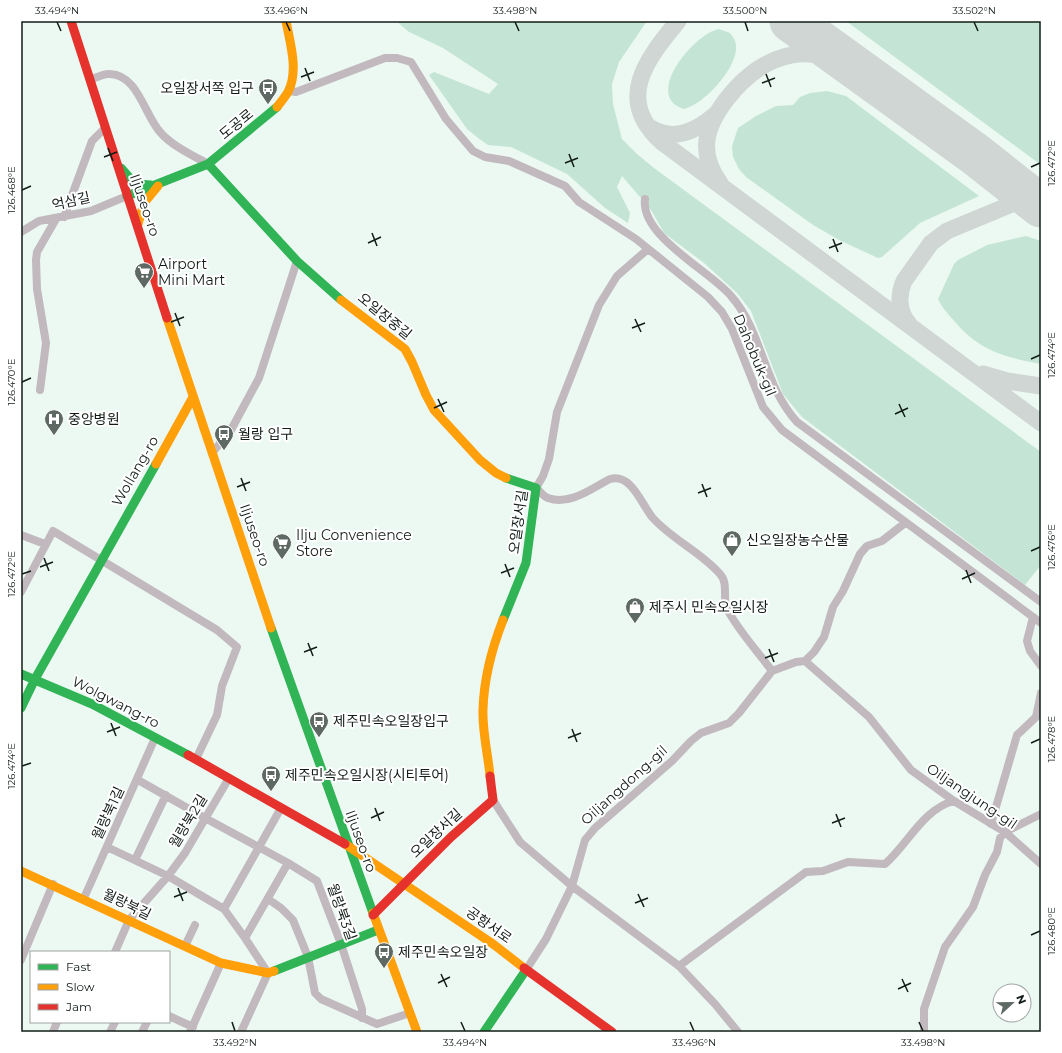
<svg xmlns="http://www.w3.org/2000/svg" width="1062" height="1053" viewBox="0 0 1062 1053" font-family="Montserrat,'Noto Sans KR',sans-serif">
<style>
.green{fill:#c4e5d5}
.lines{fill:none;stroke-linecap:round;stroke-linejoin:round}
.taxiway{stroke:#d0d6d4;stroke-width:17}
.runway{stroke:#d0d6d4;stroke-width:43}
.street{stroke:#c1b9bd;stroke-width:8}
.fast{stroke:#30b455;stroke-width:9}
.slow{stroke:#ff9f0a;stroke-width:9}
.jam{stroke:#e5322d;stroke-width:9}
.ticks{fill:none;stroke:#121c17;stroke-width:1.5}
.labels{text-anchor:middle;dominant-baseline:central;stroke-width:4;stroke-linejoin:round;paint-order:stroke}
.poi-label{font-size:14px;fill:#121c17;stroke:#fff;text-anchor:start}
.street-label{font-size:14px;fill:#121c17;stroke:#fff}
.neatline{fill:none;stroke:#121c17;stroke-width:1.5}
.ticks-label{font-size:10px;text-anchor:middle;fill:#121c17}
</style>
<rect width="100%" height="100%" fill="#ecf9f3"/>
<path class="green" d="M396,21h251l-28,41 -7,22 1,20 9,35 15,15 17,14 387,284v113l-16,20 -223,-168 -19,-23 -32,-83 -14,-18 -33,-30 -40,-30 -13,-23 -29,-34 -5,11 13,26 -2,10 -23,-15 -38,-34 -56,-27 -23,-2 -10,-7 -11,-9 -38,-54 5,-3 55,22 9,-10 -55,-36 -34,-16z
M846,21h195v144z
M719,29l11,4c4,5 7,10 6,17 -2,21 -32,54 -52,59 -42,-12 10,-76 35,-80z
M827,91l19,5 133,100 -59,27 -38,34 -4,1 -37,-17 -28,-16 -67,-48 -7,-8 -6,-12 -1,-11 6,-18 18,-12 20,-10 17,-1 7,-8 10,-4z
M1026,236l15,5v123c-37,-7 -61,-13 -86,-42 -6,-7 -13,-14 -17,-23l16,-35 4,-4 29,-15z"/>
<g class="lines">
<path class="taxiway" d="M678,21c-32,39 -64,79 -15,122l378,280
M651,128c23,14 45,3 64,-13
M720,183c-22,-30 -15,-55 6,-83 17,-22 38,-40 66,-45 27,-5 49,6 72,18
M909,324c-11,-12 -11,-29 -5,-43l27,-38 16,-12 65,-27 13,-1 16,6
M983,374l24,7 34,5"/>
<path class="runway" d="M791,21l184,133 66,52"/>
<path class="street" d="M90,80c5,-2 14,-7 20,-6 28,1 34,40 50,58 12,14 32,23 48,32
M289,91l7,1 89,-34h12l14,4 35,57 27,32 12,6 24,4 56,25 14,16 57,37 72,58 14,15 10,17 31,78 19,23 259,193
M645,199c-5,37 65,72 86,97 32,36 32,89 66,126l244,180
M64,217l28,-76 12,-12
M21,232l18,-11 52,-10 36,-15
M648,249l-31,27 -18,29 -42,107 -8,47 -6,17 -7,12c4,3 8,9 12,10 22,8 44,-10 62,-19 21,-6 31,24 42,38 19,22 49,35 68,57 9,10 2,23 7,35 11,21 31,43 45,62
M40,390l6,-47 -9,-54 -1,-29 1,-8 19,-33
M212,453l19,-23 28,-52 38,-117
M21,535l24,9
M21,592l32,-61 164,99 20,17 -15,39 -5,29 -21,44
M1033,617l-6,24 3,10 11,15
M805,661l9,-9 10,-15 9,-30 10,-16 17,-37 7,-8 15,-5 23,-18
M772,671l24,-9 9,-1 64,56 42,53 43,31 51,31 36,32
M138,780l67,38 83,45 29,18 24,63 21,65v9
M493,800l27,42 52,44 107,80 36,38 23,28
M991,824l26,-89 19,-18 5,-24
M107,847l61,29 56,33 21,29 23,35 -27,59
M135,860l31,-65
M84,898l71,-160
M268,899l13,9 12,12 15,37 7,36 6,6 56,25 33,-11
M224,909l57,-101
M245,938l43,-75
M185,946l10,-21
M115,952l14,-32 39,-44 17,-23 44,-75
M21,960l32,-76
M679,966l127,-94 17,-1 25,-9 37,2c23,-20 38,-55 69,-63
M526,970l20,-31 26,-53 13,-46 10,-12 77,-67 19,-20 10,-8 28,-10 10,-10 33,-42
M169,1016l24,11
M53,1032l4,-10
M110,1032l5,-10
M142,1032l5,-10
M190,1032l31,-69
M924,1032v-23l21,-62 28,-40 12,-32 12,-23 3,-14 5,-6 36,-18"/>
<path class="fast" d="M208,164l89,97 44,39
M121,168l14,16 16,1
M127,196l81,-32 69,-57
M503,620l23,-57 10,-75 -30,-10
M271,628l102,285
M21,674l71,30 96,51
M21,708l14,-29 121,-215
M274,971l104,-41
M484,1032l42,-62"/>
<path class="slow" d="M277,107c4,-5 8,-10 11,-15 11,-21 2,-49 -2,-71
M138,224l6,-21 14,-17
M341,300l64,49 7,13 14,33 8,15 46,50 16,13 10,5
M167,318l104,310
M156,464l37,-67
M490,776c-2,-22 -8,-45 -7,-67 1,-30 9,-61 20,-89
M345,844l148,100 31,24
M21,871l200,92 47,10 6,-2
M373,913l44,119"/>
<path class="jam" d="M71,21l96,297
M188,755l157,89
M373,915l78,-78 42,-37 -3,-24
M524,968l88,64"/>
</g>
<path class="ticks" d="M57,22l4,9M286,22l4,9M515,22l4,9M745,22l3,9M974,22l4,9M305,68l5,13M766,74l5,13M301,77l13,-5M762,83l13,-5M108,148l5,13M569,154l5,13M104,157l13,-5M565,163l13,-5M1031,167l9,-4M22,190l9,-4M372,233l5,13M833,239l5,13M368,243l13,-6M829,248l13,-5M175,313l5,13M635,319l6,13M171,322l13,-5M632,328l13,-5M1031,359l9,-4M22,382l9,-4M438,399l6,13M899,404l6,13M434,408l13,-6M895,414l13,-6M241,478l5,13M702,484l5,13M237,487l13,-5M698,493l13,-5M1031,551l9,-4M44,558l5,13M505,564l5,13M40,567l13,-5M966,570l5,13M501,573l13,-5M22,574l9,-3M962,579l13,-6M308,643l5,13M769,649l5,13M304,652l13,-5M765,658l13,-5M111,723l5,13M572,729l5,13M107,732l13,-5M568,738l13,-5M1031,743l9,-4M22,766l9,-3M375,808l5,13M836,814l5,13M371,818l13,-6M832,823l13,-5M178,888l5,13M638,894l6,13M174,897l13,-5M635,903l13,-5M1031,935l9,-4M441,974l6,13M902,979l6,13M438,983l12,-6M898,989l13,-6M232,1022l3,9M461,1022l4,9M690,1022l4,9M919,1022l4,9"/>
<defs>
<g id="bus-pin" transform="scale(1)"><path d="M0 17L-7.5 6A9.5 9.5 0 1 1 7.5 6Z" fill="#5e6964" stroke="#fff"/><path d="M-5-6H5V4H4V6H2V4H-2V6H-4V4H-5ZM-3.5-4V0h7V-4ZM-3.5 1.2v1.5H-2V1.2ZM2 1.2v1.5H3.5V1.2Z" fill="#fff"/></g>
<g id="supermarket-pin" transform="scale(1)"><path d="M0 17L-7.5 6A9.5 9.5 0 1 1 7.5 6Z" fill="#5e6964" stroke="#fff"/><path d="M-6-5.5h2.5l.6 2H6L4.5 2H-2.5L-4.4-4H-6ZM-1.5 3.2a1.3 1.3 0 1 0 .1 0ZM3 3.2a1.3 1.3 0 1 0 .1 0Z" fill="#fff"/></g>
<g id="hospital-pin" transform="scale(1)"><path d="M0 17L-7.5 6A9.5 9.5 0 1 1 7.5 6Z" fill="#5e6964" stroke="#fff"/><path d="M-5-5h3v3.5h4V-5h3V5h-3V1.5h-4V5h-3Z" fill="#fff"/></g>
<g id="shop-pin" transform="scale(1)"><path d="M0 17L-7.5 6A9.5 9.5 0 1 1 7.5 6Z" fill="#5e6964" stroke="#fff"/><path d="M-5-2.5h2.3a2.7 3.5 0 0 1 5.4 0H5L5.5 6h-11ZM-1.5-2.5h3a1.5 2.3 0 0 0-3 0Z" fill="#fff"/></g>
</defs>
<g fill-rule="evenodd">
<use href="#bus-pin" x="268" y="88"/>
<use href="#supermarket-pin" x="144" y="272"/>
<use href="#hospital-pin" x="54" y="419"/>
<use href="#bus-pin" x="224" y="434"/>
<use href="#shop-pin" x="732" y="540"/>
<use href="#supermarket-pin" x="282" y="543"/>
<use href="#shop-pin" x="635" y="607"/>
<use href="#bus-pin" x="319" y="721"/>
<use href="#bus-pin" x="271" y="775"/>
<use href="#bus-pin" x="384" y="952"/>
</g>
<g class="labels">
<g class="poi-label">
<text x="254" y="88" text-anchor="end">오일장서쪽 입구</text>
<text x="158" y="264">Airport<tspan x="158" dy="16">Mini Mart</tspan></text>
<text x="68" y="419">중앙병원</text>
<text x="238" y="434">월랑 입구</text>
<text x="296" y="535">Ilju Convenience<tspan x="296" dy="16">Store</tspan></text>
<text x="746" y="540">신오일장농수산물</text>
<text x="649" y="607">제주시 민속오일시장</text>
<text x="333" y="721">제주민속오일장입구</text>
<text x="285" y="775">제주민속오일시장(시티투어)</text>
<text x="398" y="952">제주민속오일장</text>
</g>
<g class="street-label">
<text transform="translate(236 124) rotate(-39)">도공로</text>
<text transform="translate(71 201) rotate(-13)">억삼길</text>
<text transform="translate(145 205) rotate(71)">Iljuseo-ro</text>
<text transform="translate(385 316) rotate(39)">오일장중길</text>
<text transform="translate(755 355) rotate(67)">Dahobuk-gil</text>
<text transform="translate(135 471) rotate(-60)">Wollang-ro</text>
<text transform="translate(518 522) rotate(-82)">오일장서길</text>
<text transform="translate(255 535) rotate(71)">Iljuseo-ro</text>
<text transform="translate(116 702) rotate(27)">Wolgwang-ro</text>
<text transform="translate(624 785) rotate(-42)">Oiljangdong-gil</text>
<text transform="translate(972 796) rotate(34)">Oiljangjung-gil</text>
<text transform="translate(108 813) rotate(-65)">월랑북1길</text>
<text transform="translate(188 821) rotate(-59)">월랑북2길</text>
<text transform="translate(436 833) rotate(-43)">오일장서길</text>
<text transform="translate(361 841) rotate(70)">Iljuseo-ro</text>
<text transform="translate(127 904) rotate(26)">월랑북길</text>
<text transform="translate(342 912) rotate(70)">월랑북3길</text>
<text transform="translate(489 925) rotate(35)">공항서로</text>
</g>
</g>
<rect width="1062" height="1053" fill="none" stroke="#ffffff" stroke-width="44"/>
<rect x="30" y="951" width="140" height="72" fill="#ffffff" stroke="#a0a4a2"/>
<rect x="38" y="964" width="20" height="6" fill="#30b455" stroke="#a0a4a2"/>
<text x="66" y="971" font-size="12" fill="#121c17">Fast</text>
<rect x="38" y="984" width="20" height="6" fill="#ff9f0a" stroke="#a0a4a2"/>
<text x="66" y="991" font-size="12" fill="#121c17">Slow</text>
<rect x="38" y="1004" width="20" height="6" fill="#e5322d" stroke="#a0a4a2"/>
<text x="66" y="1011" font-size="12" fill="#121c17">Jam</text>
<g transform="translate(1012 1003) rotate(68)"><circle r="19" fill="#ffffff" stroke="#a0a4a2"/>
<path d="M0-3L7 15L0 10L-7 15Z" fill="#5e6964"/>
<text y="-6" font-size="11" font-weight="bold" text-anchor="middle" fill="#121c17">N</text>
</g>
<rect x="22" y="22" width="1018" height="1009" class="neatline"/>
<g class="ticks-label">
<text x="57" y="14">33.494°N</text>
<text x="286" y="14">33.496°N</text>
<text x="515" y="14">33.498°N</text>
<text x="745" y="14">33.500°N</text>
<text x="974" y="14">33.502°N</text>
<text transform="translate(1051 163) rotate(-90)" y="4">126.472°E</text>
<text transform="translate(11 190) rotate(-90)" y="4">126.468°E</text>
<text transform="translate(1051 355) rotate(-90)" y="4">126.474°E</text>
<text transform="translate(11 382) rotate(-90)" y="4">126.470°E</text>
<text transform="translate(1051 547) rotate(-90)" y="4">126.476°E</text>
<text transform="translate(11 574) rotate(-90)" y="4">126.472°E</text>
<text transform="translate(1051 739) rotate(-90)" y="4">126.478°E</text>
<text transform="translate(11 766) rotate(-90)" y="4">126.474°E</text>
<text transform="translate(1051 931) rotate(-90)" y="4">126.480°E</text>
<text x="235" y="1046">33.492°N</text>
<text x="465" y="1046">33.494°N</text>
<text x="694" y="1046">33.496°N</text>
<text x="923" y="1046">33.498°N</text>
</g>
</svg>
